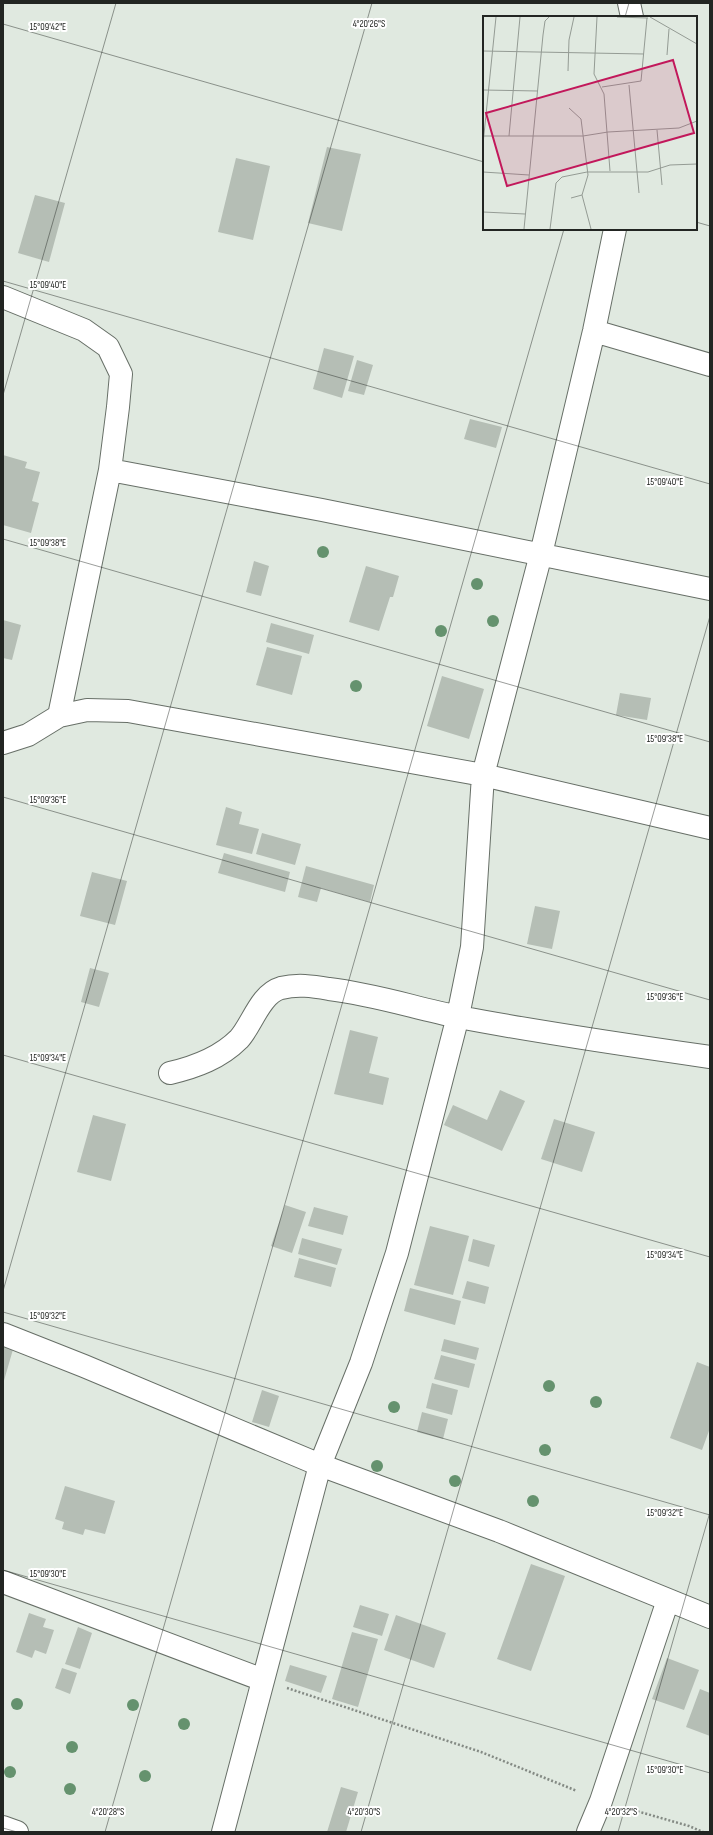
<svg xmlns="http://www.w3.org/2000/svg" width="713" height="1835" viewBox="0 0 713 1835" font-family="'Sofia Sans Condensed',sans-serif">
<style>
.building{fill:#b5beb5}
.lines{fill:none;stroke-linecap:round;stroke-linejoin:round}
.street-casing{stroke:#676f67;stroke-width:24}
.path{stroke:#848a84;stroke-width:2.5;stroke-dasharray:2 2;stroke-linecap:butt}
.street{stroke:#fff;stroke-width:22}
.tree{fill:#65926e}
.ticks{fill:none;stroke:#222522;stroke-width:1;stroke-opacity:0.45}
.inset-road{fill:none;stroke:#949b94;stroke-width:1}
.view{fill:#c2185b;fill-opacity:0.15;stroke:#c2185b;stroke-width:2}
.inset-edge{fill:none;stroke:#222522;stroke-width:2}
.ticks-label{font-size:10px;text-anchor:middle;fill:#222522;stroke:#fff;stroke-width:4;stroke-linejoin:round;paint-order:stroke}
</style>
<rect width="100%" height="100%" fill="#e0e9e0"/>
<path class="building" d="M327,147l34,7 -19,77 -34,-8z
M236,158l34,8 -17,74 -35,-8z
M35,195l30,8 -16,59 -31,-9z
M324,348l30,8 -12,42 -29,-9z
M357,360l16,5 -9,30 -16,-4z
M470,419l32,8 -6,21 -32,-9z
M3,455l24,7 -2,6 15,4 -8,29 7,2 -8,30 -28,-8z
M254,561l15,5 -8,30 -15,-4z
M366,566l33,10 -6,21h-3l-11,34 -30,-9z
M3,620l18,5 -9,35 -9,-2z
M271,623l43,12 -5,19 -43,-12z
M267,647l35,9 -10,39 -36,-10z
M442,676l42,13 -15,50 -42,-13z
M620,693l31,5 -4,22 -31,-5z
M226,807l16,5 -3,12 20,5 -7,25 -36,-9z
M262,833l39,11 -6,21 -39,-11z
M224,853l66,19 -5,20 -67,-19z
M306,866l68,19 -4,17 -49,-14 -4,14 -19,-5z
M92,872l35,9 -12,44 -35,-9z
M535,906l25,5 -8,38 -25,-5z
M90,968l19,5 -10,34 -18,-5z
M350,1030l28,7 -9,36 20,5 -6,27 -49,-11z
M500,1090l25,11 -23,50 -58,-26 9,-20 34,15z
M93,1115l33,9 -15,57 -34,-9z
M554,1119l41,13 -13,40 -41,-13z
M285,1205l21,7 -14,41 -21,-7z
M314,1207l34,9 -5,19 -35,-9z
M430,1226l39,10 -16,59 -39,-10z
M302,1238l40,11 -5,16 -39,-11z
M473,1239l22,6 -6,22 -21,-6z
M299,1258l37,10 -5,19 -37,-10z
M467,1281l22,6 -4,17 -23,-6z
M410,1288l51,13 -6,24 -51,-14z
M444,1339l35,9 -3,12 -35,-9z
M3,1343l11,3 -11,38z
M441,1355l34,9 -6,24 -35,-9z
M697,1362l13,5v61l-8,22 -32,-12z
M432,1383l26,7 -6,25 -26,-7z
M262,1390l17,6 -10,31 -17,-5z
M422,1412l26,7 -5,20 -26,-7z
M65,1486l50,15 -10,33 -20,-5 -2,6 -21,-6 2,-7 -9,-3z
M531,1564l34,12 -34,95 -34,-12z
M360,1605l29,9 -7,22 -29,-9z
M29,1613l17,6 -3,8 11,3 -8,24 -11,-4 -3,8 -16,-6z
M396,1615l50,18 -12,35 -50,-18z
M78,1627l14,6 -12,36 -15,-5z
M352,1632l26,7 -20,68 -26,-8z
M667,1658l32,12 -15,40 -32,-11z
M290,1665l37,11 -6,17 -36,-12z
M62,1668l15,5 -7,21 -15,-6z
M700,1689l10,4v43l-24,-9z
M341,1787l17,5 -12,40h-19z"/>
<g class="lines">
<g class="street-casing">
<path id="street" d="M629,3l3,14
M3,297l81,33 24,17 13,27 -3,33 -8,63 -51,246
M594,331l116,34
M110,470l212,40 388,79
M3,743l25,-8 31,-19 28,-6 41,1 355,64 227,53
M170,1073c26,-6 50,-15 69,-34 13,-14 21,-45 42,-51 16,-4 31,-2 48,1 44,5 86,19 130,28 83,16 167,28 251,40
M3,1334l81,32 236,99 179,66 211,86
M3,1582l260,98
M3,1827l14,5
M223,1832l97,-367 41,-102 36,-110 61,-237 14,-69 11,-172 58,-221 53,-223 21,-102
M588,1832l13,-31 67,-201"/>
</g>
<path class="path" d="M287,1688l194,64 96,39
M626,1808l63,18 14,6"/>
<use href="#street" class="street"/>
</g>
<g class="tree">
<circle cx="323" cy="552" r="6"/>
<circle cx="477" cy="584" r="6"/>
<circle cx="493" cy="621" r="6"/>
<circle cx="441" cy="631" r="6"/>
<circle cx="356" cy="686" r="6"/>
<circle cx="549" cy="1386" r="6"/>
<circle cx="596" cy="1402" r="6"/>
<circle cx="394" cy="1407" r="6"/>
<circle cx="545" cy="1450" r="6"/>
<circle cx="377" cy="1466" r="6"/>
<circle cx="455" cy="1481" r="6"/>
<circle cx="533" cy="1501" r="6"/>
<circle cx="17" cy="1704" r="6"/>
<circle cx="133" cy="1705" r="6"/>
<circle cx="184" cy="1724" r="6"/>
<circle cx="72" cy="1747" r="6"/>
<circle cx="10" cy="1772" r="6"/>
<circle cx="145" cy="1776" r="6"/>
<circle cx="70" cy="1789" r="6"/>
</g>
<path class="ticks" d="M625,17l4,-14M3,24l481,138M696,222l14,4M3,281l707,203M3,395l113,-392M3,539l707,203M3,797l707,203M3,1055l707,202M3,1291l369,-1288M3,1312l707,203M3,1570l707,203M3,1828l14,4M105,1832l459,-1603M361,1832l349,-1216M618,1832l92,-320"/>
<g transform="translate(483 16)">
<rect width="214" height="214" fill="#e0e9e0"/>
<path class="inset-road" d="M114,1l-3,57 10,20 6,77M134,1l31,1M167,1l47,27M0,35l161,3M184,39l2,-26M85,55l1,-31 5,-23M146,69l10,108M119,71l39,-6 6,-63M0,74l55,1M86,92l12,11 7,56 -6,20 -11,3M174,114l5,55M0,120h100l25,-4 71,-4 18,-7M26,120l11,-119M0,128l13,-127M0,156l46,3M99,179l9,34M0,196l42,2M41,213l19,-194 2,-14 4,-4M67,213l6,-46 6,-6 25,-5h61l22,-7 27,-1"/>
<path class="view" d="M190,44l21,73 -187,53 -21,-73z"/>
<rect width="214" height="214" class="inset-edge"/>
</g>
<g class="ticks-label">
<text x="369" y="27">4°20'26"S</text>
<text x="48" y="30">15°09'42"E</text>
<text x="48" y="288">15°09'40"E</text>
<text x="665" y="485">15°09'40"E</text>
<text x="48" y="546">15°09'38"E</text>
<text x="665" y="742">15°09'38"E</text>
<text x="48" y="803">15°09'36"E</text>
<text x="665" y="1000">15°09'36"E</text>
<text x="48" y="1061">15°09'34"E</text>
<text x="665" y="1258">15°09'34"E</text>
<text x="48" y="1319">15°09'32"E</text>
<text x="665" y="1516">15°09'32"E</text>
<text x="48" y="1577">15°09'30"E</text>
<text x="665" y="1773">15°09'30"E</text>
<text x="108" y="1815">4°20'28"S</text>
<text x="364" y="1815">4°20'30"S</text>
<text x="621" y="1815">4°20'32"S</text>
</g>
<rect width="713" height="1835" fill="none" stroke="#222522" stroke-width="8"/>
</svg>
